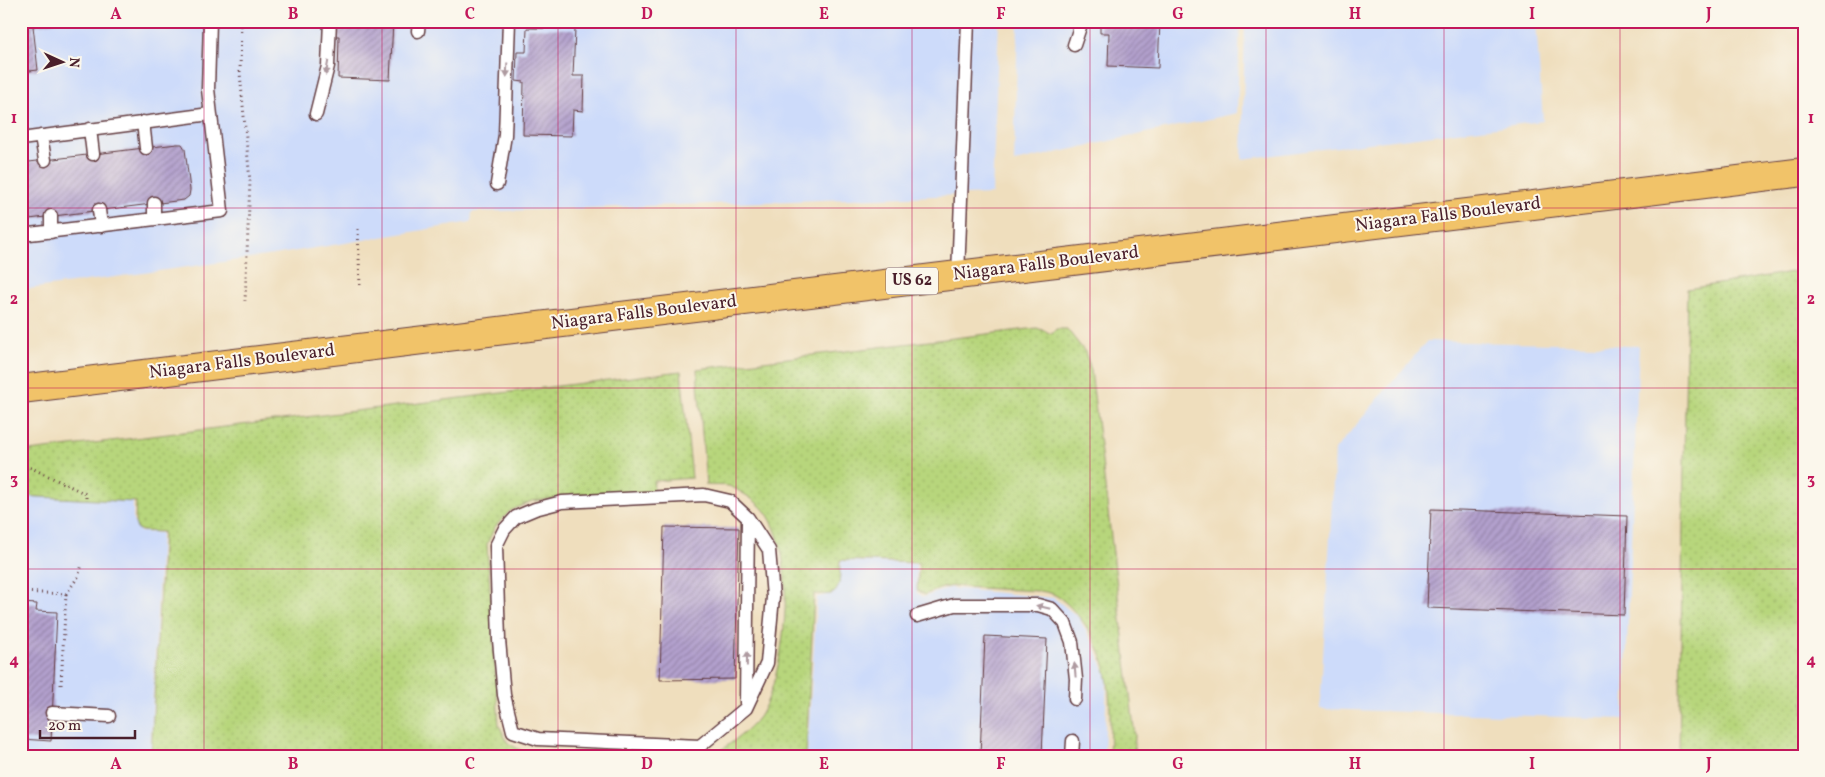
<svg xmlns="http://www.w3.org/2000/svg" width="1825" height="777" viewBox="0 0 1825 777" font-family="Vollkorn,serif">
<style>
.built{fill:#cddbfa}
.grass{fill:url(#grass-dots);stroke:#807a54}
.building{fill:url(#building-hatch)}
.lines{fill:none;stroke-linecap:round;stroke-linejoin:round}
.service-casing{stroke:#633c41;stroke-width:15}
.primary-casing{stroke:#633c41;stroke-width:30}
.path{stroke:#633c41;stroke-width:3;stroke-dasharray:1 4;stroke-linecap:butt}
.service{stroke:#fff;stroke-width:12}
.primary{stroke:#f1c369;stroke-width:28}
.oneway{fill:#ae9aa0}
.grid{fill:none;stroke:#c2185b;stroke-width:1;stroke-opacity:0.55}
.labels{text-anchor:middle;dominant-baseline:central;stroke-width:4;stroke-linejoin:round;paint-order:stroke}
.shield{fill:#fbf7ec;stroke:#7f6065;stroke-width:1}
.shield-label{font-size:16px;font-weight:bold;fill:#4a1f2b}
.street-label{font-size:18px;fill:#4a1f2b;stroke:#fbf7ec}
.neatline{fill:none;stroke:#c2185b;stroke-width:2}
.grid-label{font-size:16px;text-anchor:middle;font-weight:bold;fill:#c2185b}
</style>
<defs>
<pattern id="grass-dots" width="8" height="8" patternUnits="userSpaceOnUse" patternTransform="scale(1.25)"><rect width="8" height="8" fill="#b7d67c"/><path d="M2 2h.1M6 6h.1" fill="none" stroke="#9fb76b" stroke-width="1.8" stroke-linecap="round"/></pattern>
<pattern id="building-hatch" width="6" height="6" patternUnits="userSpaceOnUse" patternTransform="scale(1.25)"><rect width="6" height="6" fill="#b2a0cd"/><path d="M-1 1l2-2M0 6l6-6M5 7l2-2" fill="none" stroke="#9382a7"/></pattern>
</defs>
<rect width="100%" height="100%" fill="#fbf7ec"/>
<filter id="ink" filterUnits="userSpaceOnUse"><feTurbulence type="fractalNoise" baseFrequency=".02" numOctaves="2"/><feDisplacementMap in="SourceGraphic" scale="10" xChannelSelector="R" yChannelSelector="G"/><feConvolveMatrix kernelMatrix="1 2 1 2 8 2 1 2 1" color-interpolation-filters="sRGB"/></filter>
<filter id="wash" filterUnits="userSpaceOnUse"><feTurbulence type="fractalNoise" baseFrequency=".0096" numOctaves="4" result="noise"/><feDisplacementMap in="SourceGraphic" scale="20" xChannelSelector="R" yChannelSelector="G"/><feGaussianBlur stdDeviation="1.12" result="paint"/><feColorMatrix in="noise" values="0 0 0 0 0 0 0 0 0 0 0 0 0 0 0 0 0 1.4 0 .05"/><feComposite in="paint" operator="in"/></filter>
<g filter="url(#wash)">
<rect width="100%" height="100%" fill="#efdebd"/>
<path class="built" d="M21,21h978l-7,173 -520,18 -1,10 -198,33 -252,35z
M1018,21h222l-3,92 -223,49z
M1245,21h291l7,100 -301,38z
M1427,341l212,5 -15,373 -304,-10 15,-259z
M21,496l112,6v19l7,11 21,1 -11,223 -129,-1z
M841,561l75,3 1,29 6,4 26,-9 105,10 24,19 16,27 13,34 -3,78h-297l10,-159 16,-3 5,-7z"/>
<path class="grass" d="M1804,270v486h-125l8,-467z
M1037,328l15,6 4,-5h11l18,23 6,18 44,366 -1,20h-25c2,-52 5,-97 -30,-139 -8,-9 -15,-18 -26,-23 -11,-4 -23,-3 -34,-4 -22,-1 -44,-2 -66,-4l-11,2 -18,7 -7,-5 2,-27 -79,-3c-1,8 3,31 -9,34 -5,1 -12,0 -17,0l-8,162h-94c15,-10 36,-24 47,-39 28,-42 42,-178 -1,-213 -5,-5 -23,-16 -29,-18 -7,-1 -16,0 -23,-1l-9,-116z
M681,371l11,107 -38,3 -1,14 -102,4 -19,2 -22,10 -15,16 -8,17 12,181 9,18 22,13h-379l12,-224 -21,-1 -5,-2 -2,-6 1,-21 -115,-6v-44z"/>
<g id="blocks">
<path class="building" d="M21,21h39l-27,5 5,44 -17,2z
M333,21h60l-3,59 -52,-2 1,-42h-7z
M1100,21h60l-2,47 -50,-2 1,-33h-9z
M527,28l48,1 -2,47h11l-1,35 -10,-1 -1,26 -49,-1 1,-53 -8,-1 1,-29h9z
M177,144h5l3,5 5,41 -1,6 -5,4 -163,20v-57z
M1431,509l196,7 -3,99 -197,-7z
M664,527l75,1 -4,151 -75,1z
M21,603l16,1 -1,7 21,1 -6,129 -30,-2z
M985,636l62,3 -5,117h-62z"/>
</g>
</g>
<g filter="url(#ink)">
<use href="#blocks" fill-opacity="0" stroke="#633c41" stroke-width="1"/>
<g class="lines">
<g class="service-casing">
<path id="service" d="M418,31l1,-10
M1074,45l8,-24
M316,114l12,-48 2,-45
M143,122l3,26
M90,129l3,25
M41,136l4,24
M21,139l189,-25
M497,184l8,-49 4,-114
M154,203v16
M99,210l2,16
M51,216v16
M21,235l201,-24 -14,-122 2,-68
M958,275l10,-254
M704,495l26,6 18,17 21,32 4,47 -6,66 -21,45 -46,38 -162,-7 -25,-8 -9,-36 -5,-55 -3,-94 8,-16 12,-13 19,-8 27,-7z
M917,616l37,-11h84l14,4 13,14 7,19 4,37 -1,20
M746,703l2,-185
M52,713l57,3
M1072,756l1,-15"/>
</g>
<g class="primary-casing">
<path id="primary" d="M21,389l1783,-217"/>
</g>
<path class="path" d="M241,21l-1,52 10,108 -5,120
M358,229l2,57
M21,463l65,31v5
M21,592l45,2 12,-17 4,-12
M21,603l1,-11
M61,685l5,-91"/>
<use href="#service" class="service"/>
<use href="#primary" class="primary"/>
</g>
<defs><path id="oneway-solid" d="M-6-.8H1V-3.2L6.5 0L1 3.2V.8H-6Z" transform="scale(1.25)"/></defs>
<g class="oneway">
<use href="#oneway-solid" transform="translate(327 68) rotate(100)"/>
<use href="#oneway-solid" transform="translate(507 70) rotate(92)"/>
<use href="#oneway-solid" transform="translate(1043 607) rotate(-167)"/>
<use href="#oneway-solid" transform="translate(747 659) rotate(-89)"/>
<use href="#oneway-solid" transform="translate(1075 670) rotate(-95)"/>
</g>
</g>
<path class="grid" d="M204,21v735M382,21v735M558,21v735M736,21v735M912,21v735M1090,21v735M1266,21v735M1444,21v735M1620,21v735M21,208h1783M21,388h1783M21,569h1783"/>
<g class="labels">
<rect class="shield" x="886" y="267.5" width="52" height="27" rx="4"/>
<g class="shield-label">
<text x="912" y="281">US 62</text>
</g>
<g class="street-label">
<text transform="translate(1448 215) rotate(-7)">Niagara Falls Boulevard</text>
<text transform="translate(1046 264) rotate(-7)">Niagara Falls Boulevard</text>
<text transform="translate(644 313) rotate(-7)">Niagara Falls Boulevard</text>
<text transform="translate(242 362) rotate(-7)">Niagara Falls Boulevard</text>
</g>
</g>
<rect width="1825" height="777" fill="none" stroke="#fbf7ec" stroke-width="55"/>
<g transform="translate(62 62) rotate(93)" stroke="#fbf7ec" stroke-width="4" paint-order="stroke">
<path d="M0-4L9 19L0 12L-9 19Z" fill="#4a1f2b"/>
<text y="-8" font-size="14" font-weight="bold" text-anchor="middle" fill="#4a1f2b">N</text>
</g>
<path d="M40 730v8h95v-8" fill="none" stroke="#4a1f2b" stroke-width="2.5"/>
<text x="48" y="730" font-size="15" fill="#4a1f2b" stroke="#fbf7ec" stroke-width="4" paint-order="stroke">20 m</text>
<rect x="28" y="28" width="1770" height="722" class="neatline"/>
<g class="grid-label">
<text x="116" y="19">A</text>
<text x="293" y="19">B</text>
<text x="470" y="19">C</text>
<text x="647" y="19">D</text>
<text x="824" y="19">E</text>
<text x="1001" y="19">F</text>
<text x="1178" y="19">G</text>
<text x="1355" y="19">H</text>
<text x="1532" y="19">I</text>
<text x="1709" y="19">J</text>
<text x="14" y="123">1</text>
<text x="1811" y="123">1</text>
<text x="14" y="304">2</text>
<text x="1811" y="304">2</text>
<text x="14" y="484">3</text>
<text x="1811" y="484">3</text>
<text x="14" y="665">4</text>
<text x="1811" y="665">4</text>
<text x="116" y="769">A</text>
<text x="293" y="769">B</text>
<text x="470" y="769">C</text>
<text x="647" y="769">D</text>
<text x="824" y="769">E</text>
<text x="1001" y="769">F</text>
<text x="1178" y="769">G</text>
<text x="1355" y="769">H</text>
<text x="1532" y="769">I</text>
<text x="1709" y="769">J</text>
</g>
</svg>
